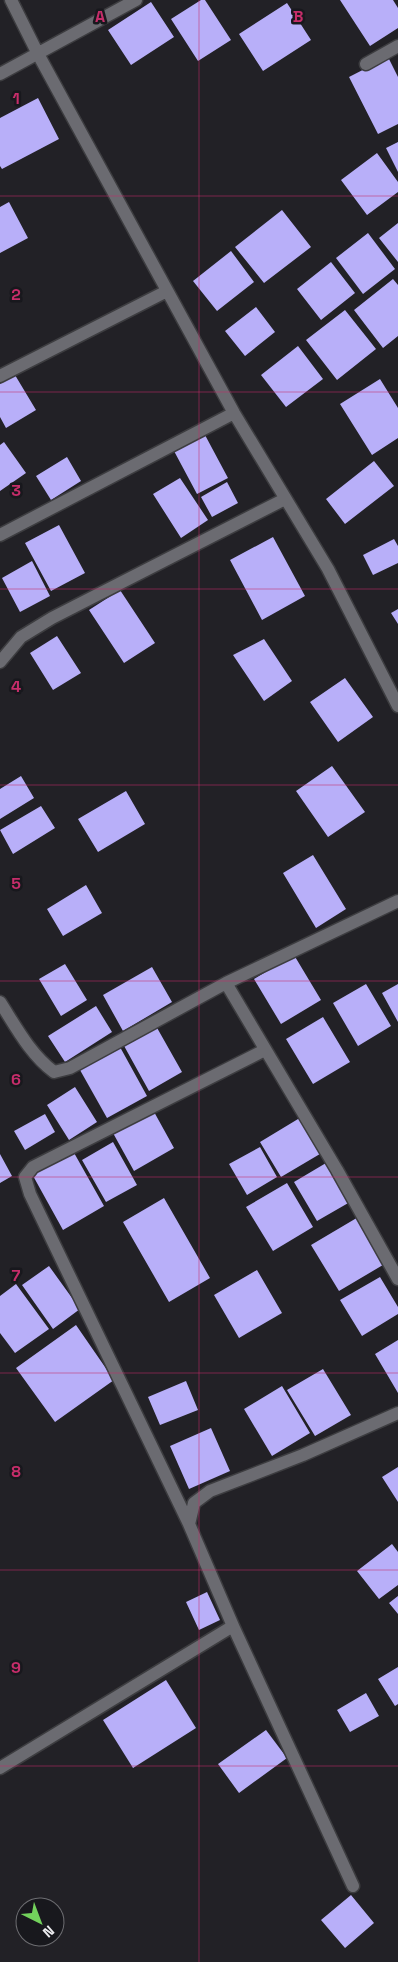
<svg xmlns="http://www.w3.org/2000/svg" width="398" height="1962" viewBox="0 0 398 1962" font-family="'Space Grotesk',sans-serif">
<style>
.building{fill:#b8aff9}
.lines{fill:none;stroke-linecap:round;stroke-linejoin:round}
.street-casing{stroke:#3d3d40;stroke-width:15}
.street{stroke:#6b6b71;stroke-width:12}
.grid{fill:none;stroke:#c62d6a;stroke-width:1;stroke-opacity:0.55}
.grid-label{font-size:16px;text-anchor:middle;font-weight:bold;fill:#c62d6a;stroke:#18181d;stroke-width:5;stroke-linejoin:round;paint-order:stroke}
</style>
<rect width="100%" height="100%" fill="#222126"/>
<path class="building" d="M201,0h4l26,40 -33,21 -27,-42z
M340,0h53l5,8v20l-28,18z
M151,2l23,35 -43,28 -23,-35z
M287,3l24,37 -48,31 -24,-37z
M388,57l10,20v47l-20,10 -29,-57z
M38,98l21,41 -57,30 -2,-3v-48z
M398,142v30l-12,-24z
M377,153l21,29v10l-31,23 -26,-35z
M9,202l19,36 -28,15v-46z
M282,210l29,37 -47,36 -29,-36z
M398,223v39l-19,-24z
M368,233l27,36 -32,25 -27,-36z
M231,251l23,31 -37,29 -24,-30z
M331,262l24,31 -34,27 -24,-31z
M393,279l5,6v51l-15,12 -29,-38z
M256,307l19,25 -30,24 -20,-25z
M345,310l31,39 -39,31 -31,-40z
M298,346l25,33 -37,28 -25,-32z
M15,375l21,35 -30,18 -6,-11v-33z
M380,379l18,29v30l-26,17 -32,-51z
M205,435l23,43 -31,16 -23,-43z
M4,442l22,31 -26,18v-46z
M67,457l14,24 -30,19 -15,-24z
M374,461l20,25 -49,38 -19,-25z
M180,478l28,42 -27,18 -28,-44z
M227,482l11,21 -26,14 -11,-20z
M59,525l26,48 -34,18 -26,-48z
M273,537l32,59 -43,24 -32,-60z
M394,539l4,7v17l-25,12 -10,-20z
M32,561l18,35 -30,16 -18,-34z
M120,590l35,53 -31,20 -35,-53z
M398,609v15l-7,-11z
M57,636l24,37 -28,17 -23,-37z
M264,639l28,42 -28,20 -31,-46z
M345,678l28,39 -35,25 -28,-40z
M332,766l33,46 -37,25 -32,-46z
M21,776l13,22 -34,21v-30z
M126,791l19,33 -47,28 -20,-33z
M41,806l14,22 -42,26 -13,-24z
M313,855l33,54 -30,19 -33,-55z
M86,885l16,28 -39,23 -16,-27z
M294,955l27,45 -40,24 -27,-45z
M65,964l22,36 -26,16 -22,-37z
M152,967l20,35 -49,29 -20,-36z
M366,984l25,42 -33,20 -25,-43z
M398,984v38l-16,-29z
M96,1006l16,26 -47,30 -17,-26z
M323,1017l27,45 -37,22 -27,-45z
M156,1026l26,46 -33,19 -26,-47z
M120,1047l27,49 -40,22 -27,-48z
M75,1087l22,35 -28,18 -22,-35z
M153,1110l21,38 -40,23 -21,-38z
M45,1114l10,18 -30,18 -11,-19z
M303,1116l22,35 -44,26 -21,-35z
M113,1142l24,43 -31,17 -24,-42z
M260,1147l17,30 -30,18 -18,-31z
M73,1151l31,55 -41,24 -31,-56z
M0,1154l12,22 -12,7z
M326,1163l24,39 -33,19 -23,-39z
M287,1183l26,44 -40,24 -27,-44z
M164,1198l46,80 -41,24 -46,-80z
M360,1216l28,46 -49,29 -28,-46z
M49,1266l31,43 -27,20 -31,-44z
M257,1270l25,43 -43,25 -25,-43z
M380,1277l18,30v7l-36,22 -22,-36z
M16,1284l33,45 -34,24 -15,-20v-37z
M76,1325l38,55 -59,42 -39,-54z
M398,1340v53l-23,-39z
M323,1369l28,46 -36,21 -28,-46z
M186,1381l12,29 -38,15 -12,-28z
M282,1386l28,47 -38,23 -28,-47z
M211,1428l19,43 -41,18 -19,-43z
M398,1467v35l-16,-25z
M392,1544l6,8v33l-19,14 -22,-28z
M207,1592l13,28 -21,10 -13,-28z
M398,1596v18l-9,-11z
M398,1667v37l-3,2 -17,-27z
M166,1680l30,48 -63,40 -30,-48z
M366,1693l13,23 -29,16 -13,-22z
M266,1730l21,28 -48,35 -21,-29z
M351,1895l23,28 -29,25 -24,-28z"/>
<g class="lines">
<g class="street-casing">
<path id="street" d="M11,0l27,54 196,359 94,156 70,137
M366,64l32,-18
M0,74l136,-74
M0,376l167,-85
M0,535l234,-122
M0,662l21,-25 31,-19 233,-119
M398,901l-172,82 111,187 61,109
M0,1002c16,25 30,52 54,70l16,-4 156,-85
M189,1524l-159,-330 -5,-17 8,-10 232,-117
M233,1626l120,260
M0,1768l233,-142 -44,-102 5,-21 16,-12 93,-36 95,-42"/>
</g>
<use href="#street" class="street"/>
</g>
<path class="grid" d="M199,0v1962M0,196h398M0,392h398M0,589h398M0,785h398M0,981h398M0,1177h398M0,1373h398M0,1570h398M0,1766h398"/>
<g class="grid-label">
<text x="100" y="22">A</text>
<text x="298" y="22">B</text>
<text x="16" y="104">1</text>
<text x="16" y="300">2</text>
<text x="16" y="496">3</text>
<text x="16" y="692">4</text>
<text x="16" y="889">5</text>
<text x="16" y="1085">6</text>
<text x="16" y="1281">7</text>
<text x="16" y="1477">8</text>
<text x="16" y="1673">9</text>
</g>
<g transform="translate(40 1922) rotate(138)"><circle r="24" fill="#18181d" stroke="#6d6d71"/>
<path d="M0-4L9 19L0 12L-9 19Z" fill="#73d25c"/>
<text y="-8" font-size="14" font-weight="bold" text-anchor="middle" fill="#ededf0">N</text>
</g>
</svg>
